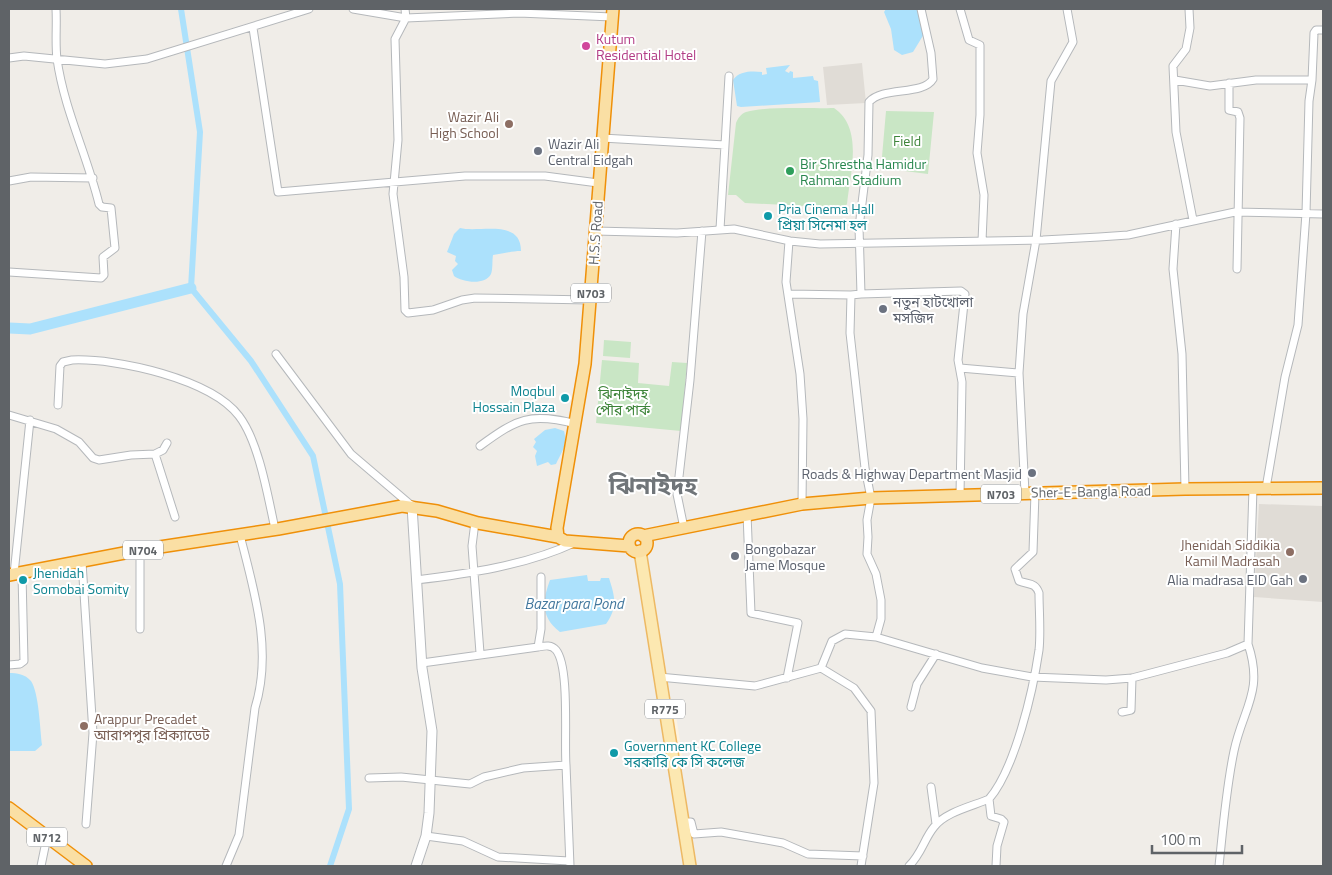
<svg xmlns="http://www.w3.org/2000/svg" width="1332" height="875" viewBox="0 0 1332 875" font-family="'Titillium Web','Noto Sans Bengali',sans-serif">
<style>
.commercial{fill:#fdf3e0}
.education{fill:#e0dcd6}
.green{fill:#c9e6c5}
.water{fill:#ace1fc}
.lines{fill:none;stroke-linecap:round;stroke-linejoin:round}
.canal{stroke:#ace1fc;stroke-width:6}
.river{stroke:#ace1fc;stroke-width:11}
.minor-casing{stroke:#b5b8bb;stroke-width:9}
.tertiary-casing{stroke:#b5b8bb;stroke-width:11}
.primary-casing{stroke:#edb964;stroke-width:14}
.trunk-casing{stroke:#ef9009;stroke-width:14}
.minor{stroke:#fff;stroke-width:7}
.tertiary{stroke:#fff;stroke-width:9}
.primary{stroke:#fce8b1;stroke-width:11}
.trunk{stroke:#fadfa4;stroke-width:11}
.hotel-dot{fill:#d1479c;stroke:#fff;stroke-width:2}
.education-dot{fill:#8d6e63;stroke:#fff;stroke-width:2}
.worship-dot{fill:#6b7280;stroke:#fff;stroke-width:2}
.leisure-dot{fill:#2e9e5b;stroke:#fff;stroke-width:2}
.culture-dot{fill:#0f9aa8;stroke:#fff;stroke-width:2}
.labels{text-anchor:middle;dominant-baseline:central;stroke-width:4;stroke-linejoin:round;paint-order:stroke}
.shield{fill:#fff;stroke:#8f9295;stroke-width:1}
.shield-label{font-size:12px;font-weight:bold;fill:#5f6367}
.hotel-label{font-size:14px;fill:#b23c85;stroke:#fff;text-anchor:start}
.education-label{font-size:14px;fill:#785e54;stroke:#fff;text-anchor:end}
.park-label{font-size:14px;fill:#3d8439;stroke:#fff}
.worship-label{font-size:14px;fill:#5b616d;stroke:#fff;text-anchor:start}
.leisure-label{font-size:14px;fill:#27864d;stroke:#fff;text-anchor:start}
.culture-label{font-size:14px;fill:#0d838f;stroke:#fff;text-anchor:start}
.street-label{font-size:14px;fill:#5f6367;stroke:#fff}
.water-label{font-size:15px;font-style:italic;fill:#42779d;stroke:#fff}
.town-label{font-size:24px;font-weight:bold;fill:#707579;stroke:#fff}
</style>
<rect width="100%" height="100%" fill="#f0ede8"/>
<path class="commercial" d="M675,709l9,58 -9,2 -9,-59z"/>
<path class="education" d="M862,63l4,40 -39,2 -4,-38z
M1259,504l64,2v96l-69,-5z"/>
<path class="green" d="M834,108c30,20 16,66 13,96l-3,4 -99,-5 -9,-8h-8l8,-72c2,-5 5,-9 10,-11 22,-6 64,-3 88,-4z
M886,111l48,1 -6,62 -47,-6z
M604,340l27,2 -1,16 -27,-2z
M602,360l37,3 -1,20 31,3 3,-24 15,1 -6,68 -85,-8z"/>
<path class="water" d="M886,9h33l5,25 -11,18 -11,3 -8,-5 -3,-21 -7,-17z
M790,65l-5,6 4,2 1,-2 3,1v6l20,-2 1,4 4,1 2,21 -79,5 -4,-1 -4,-26c6,-9 18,-9 29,-8v3l5,-1 -1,-6z
M460,228c19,5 61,-10 61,23 -10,0 -18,3 -28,4 -1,6 0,14 -2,19 -6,12 -29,8 -37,2l-2,-6 6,-6 -3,-3 1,-5 -9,-4 7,-18z
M555,428l9,3c4,14 -3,22 -8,33l-5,1 -3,-3 -11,4 -2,-10 2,-5 -4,-4 3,-5 -2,-3 11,-9z
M587,575l1,6h12l1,-3h8c6,19 9,29 -3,46l-46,8c-19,-14 -18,-31 -10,-52z
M9,673c8,0 16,1 22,8 8,12 9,48 11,64l-7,6h-26z"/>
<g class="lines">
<path class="canal" d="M181,9l19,123 -9,156 60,73 62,95 27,128 9,225 -19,57"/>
<path class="river" d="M9,328l21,1 161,-41"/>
<g class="minor-casing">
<path id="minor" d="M353,9l53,9 -11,21 3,101 -5,54 11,83 1,33 3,3 25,-3 29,-10 13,-2 115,2
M405,9l1,9 113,-5 93,4
M960,9l9,31 11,5v70l-3,38 7,42 -2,46
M1189,9l1,19 -4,21 -13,17 3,66 17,88
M253,28l25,164 187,-16h80l53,7
M9,58l15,-2 81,8 42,-5 162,-50
M1175,80l35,6 46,-6h56l2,-47 2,-3h7
M1229,83v27l9,2 2,6 -3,151
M602,138l123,7 -5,84
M725,145l4,-69
M9,181l22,-4 62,1
M1176,224l-3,45 9,85 3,135
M595,231l82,2 57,-4 56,12 30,3 223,-4 56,-3 29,-2 107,-23 88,2
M789,241l-3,41 14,92 3,45 -1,85
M9,272l92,6 3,-3 -1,-18 12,-9 -4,-40 -9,-1 -3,-3c-12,-49 -35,-95 -42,-145 -2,-16 0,-34 -1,-50
M788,294l63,1
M861,294l100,-3 4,3 -7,66 4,22 -2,113
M276,354l75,100 61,52
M960,368l59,5
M58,405l2,-39 3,-4 9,-2c45,-2 139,19 167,56 20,26 29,81 36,113
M9,415l47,14 23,13 14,16 6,2 32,-5 24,-1 8,-4 4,-7
M480,446c37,-27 50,-34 96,-22
M155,454l20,63
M1266,488l19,-111 13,-52 8,-112 3,-112 3,-21
M1025,493l-6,-120 4,-59 13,-74 15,-159 22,-39 -6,-33
M747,514l4,99 47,10 -11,55
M475,522l-3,24 8,107
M684,528l-7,-34 13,-114 12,-149
M82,562l11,171 -7,91
M14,574l16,-154
M416,580c51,-6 111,-15 158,-37
M140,629v-79
M876,637l5,-18v-19l-5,-26 -9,-20 1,-17 -1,-17 4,-22 -6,-30 -15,-135 1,-38 10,-1 -2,-67 9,-72 1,-53c14,-16 54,-6 64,-23l-2,-26 -10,-44
M422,663l116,-16 3,-18v-52
M9,665l11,-1 4,-3 -2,-87
M821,668l33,20 17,23 3,72 -13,83
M659,677l96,9 66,-18 11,-27 13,-7 31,3 106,31 50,9 74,3 26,-2 95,-25 21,-9 5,-156
M911,707l6,-23 19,-30
M1122,712l9,-2 1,-32
M566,765l4,101
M369,778l32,-1 69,7 14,-7 39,-9 43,-3c-2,-24 4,-98 -10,-115 -5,-6 -12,-4 -18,-3
M931,787l5,37
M682,822h9l3,12 27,-2 62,11 25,11 55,2
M426,836l37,5 35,16 71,4
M41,866l6,-29
M226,866l13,-31 16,-127c18,-58 -1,-117 -15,-173
M909,866c13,-13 15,-27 25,-39 11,-15 39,-21 55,-28
M996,866l1,-20 7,-24 -3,-3 -10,-3 -2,-17c26,-30 44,-108 50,-149 2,-18 0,-39 0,-57 -4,-11 -10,-8 -20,-12l-4,-12 18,-17 2,-59
M1219,866c4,-38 7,-77 15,-115 9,-43 30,-59 14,-107"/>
</g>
<g class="tertiary-casing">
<path id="tertiary" d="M412,506l10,162 10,63 -3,82 -3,23 -10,30"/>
</g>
<g class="primary-casing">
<path id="primary" d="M640,551l50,315"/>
</g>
<g class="trunk-casing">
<path id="trunk" d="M613,9l-28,355 -28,164 1,9 7,4 64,5
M629 543a9 9 0 1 1 18 0a9 9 0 1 1-18 0Z
M643,536l159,-32 69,-6 314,-9 138,-1
M9,575l131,-25 138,-21 124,-23 35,5 41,12 80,14
M9,808l77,58"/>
</g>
<use href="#minor" class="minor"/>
<use href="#tertiary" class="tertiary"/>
<use href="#primary" class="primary"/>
<use href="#trunk" class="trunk"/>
</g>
<circle class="hotel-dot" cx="586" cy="46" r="5"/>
<g class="education-dot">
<circle cx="509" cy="124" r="5"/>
<circle cx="1290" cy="552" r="5"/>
<circle cx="84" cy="726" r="5"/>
</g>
<g class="worship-dot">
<circle cx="538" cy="151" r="5"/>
<circle cx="883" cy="309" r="5"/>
<circle cx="1032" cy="473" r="5"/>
<circle cx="735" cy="556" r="5"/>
<circle cx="1303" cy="579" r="5"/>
</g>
<circle class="leisure-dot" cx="790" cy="171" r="5"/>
<g class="culture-dot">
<circle cx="768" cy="216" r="5"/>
<circle cx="565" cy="398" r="5"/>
<circle cx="23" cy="580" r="5"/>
<circle cx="614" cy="753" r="5"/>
</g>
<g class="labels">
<g class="shield">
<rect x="571" y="283.5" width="40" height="19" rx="4"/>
<rect x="981" y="484.5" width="40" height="19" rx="4"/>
<rect x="123" y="540.5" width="40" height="19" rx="4"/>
<rect x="645" y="699.5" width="40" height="19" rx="4"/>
<rect x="27" y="827.5" width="40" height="19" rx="4"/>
</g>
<g class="shield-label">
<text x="591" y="293">N703</text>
<text x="1001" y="494">N703</text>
<text x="143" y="550">N704</text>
<text x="665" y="709">R775</text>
<text x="47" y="837">N712</text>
</g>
<g class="hotel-label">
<text x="596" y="38">Kutum<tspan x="596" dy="16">Residential Hotel</tspan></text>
</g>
<g class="education-label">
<text x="499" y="116">Wazir Ali<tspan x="499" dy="16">High School</tspan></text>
<text x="1280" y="544">Jhenidah Siddikia<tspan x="1280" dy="16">Kamil Madrasah</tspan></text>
<text x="94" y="718" text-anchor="start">Arappur Precadet<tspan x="94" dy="16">আরাপপুর প্রিক্যাডেট</tspan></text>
</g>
<g class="park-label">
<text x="907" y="140">Field</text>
<text x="623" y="393">ঝিনাইদহ<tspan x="623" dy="16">পৌর পার্ক</tspan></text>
</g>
<g class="worship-label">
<text x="548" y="143">Wazir Ali<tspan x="548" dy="16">Central Eidgah</tspan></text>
<text x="893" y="301">নতুন হাটখোলা<tspan x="893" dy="16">মসজিদ</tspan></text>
<text x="1022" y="473" text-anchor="end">Roads &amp; Highway Department Masjid</text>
<text x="745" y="548">Bongobazar<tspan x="745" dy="16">Jame Mosque</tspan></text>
<text x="1293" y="579" text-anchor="end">Alia madrasa EID Gah</text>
</g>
<g class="leisure-label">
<text x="800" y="163">Bir Shrestha Hamidur<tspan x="800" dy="16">Rahman Stadium</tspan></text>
</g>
<g class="culture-label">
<text x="778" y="208">Pria Cinema Hall<tspan x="778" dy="16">প্রিয়া সিনেমা হল</tspan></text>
<text x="555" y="390" text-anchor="end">Moqbul<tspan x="555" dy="16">Hossain Plaza</tspan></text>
<text x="33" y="572">Jhenidah<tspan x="33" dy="16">Somobai Somity</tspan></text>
<text x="624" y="745">Government KC College<tspan x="624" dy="16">সরকারি কে সি কলেজ</tspan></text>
</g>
<g class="street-label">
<text transform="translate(595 233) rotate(-86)">H.S.S Road</text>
<text transform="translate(1091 491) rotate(-1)">Sher-E-Bangla Road</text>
</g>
<g class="water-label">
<text x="574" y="603">Bazar para Pond</text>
</g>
<g class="town-label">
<text x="653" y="485">ঝিনাইদহ</text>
</g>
</g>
<rect width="1332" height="875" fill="none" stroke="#5f6367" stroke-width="20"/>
<path d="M1152 845v8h90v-8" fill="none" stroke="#5f6367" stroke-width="2.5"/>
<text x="1160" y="845" font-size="15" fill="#5f6367" stroke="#ffffff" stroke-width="4" paint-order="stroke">100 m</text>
</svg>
